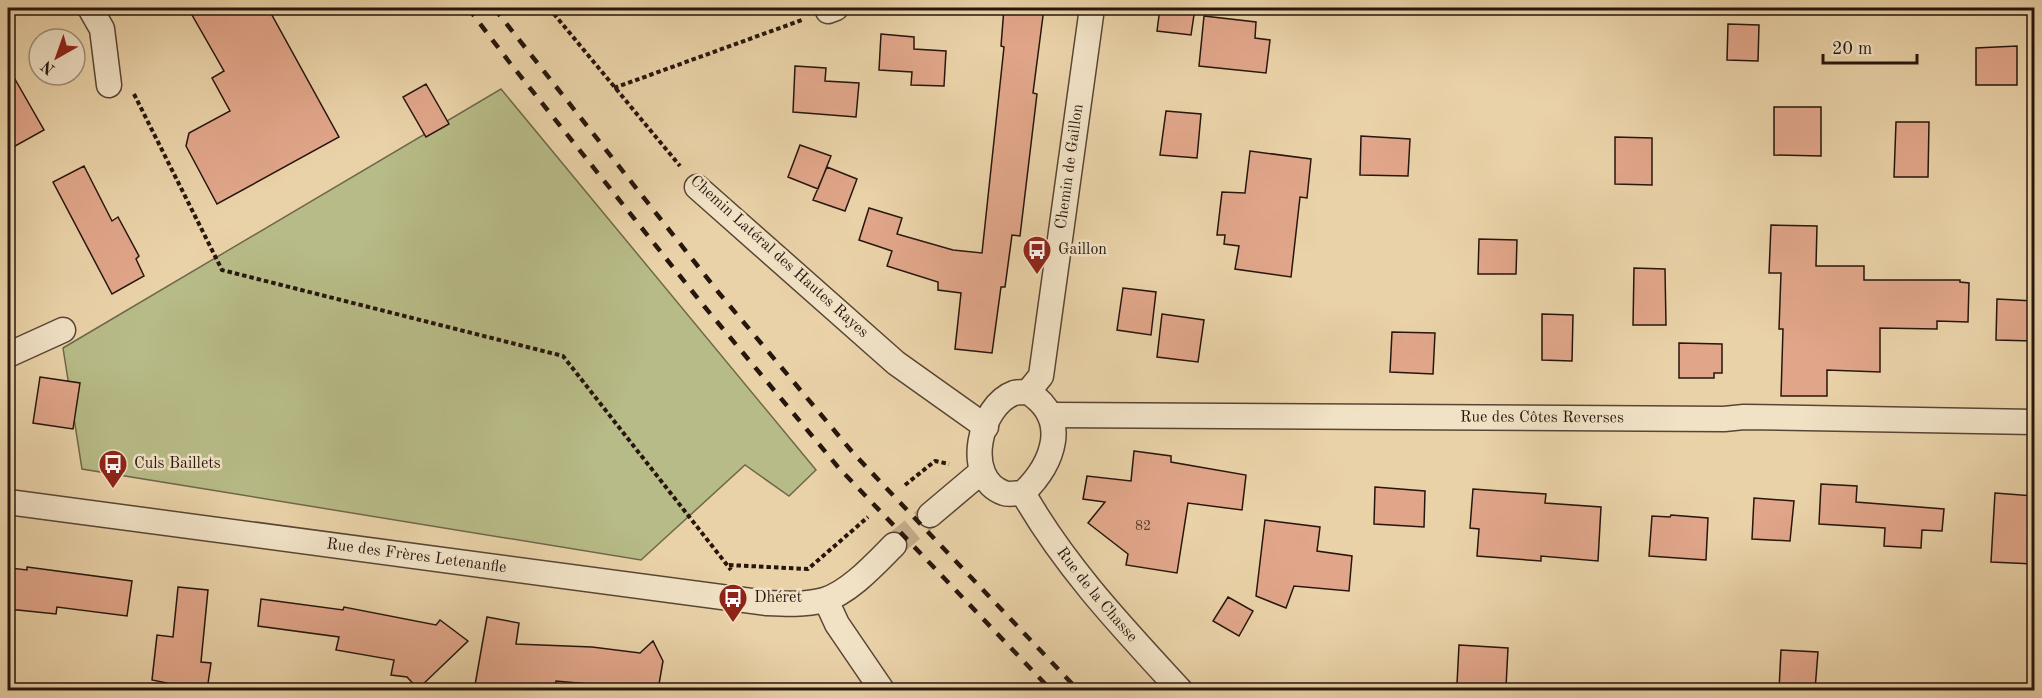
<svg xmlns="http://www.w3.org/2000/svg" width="2042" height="698" viewBox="0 0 2042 698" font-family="'Old Standard TT',serif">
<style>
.green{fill:#b7bb87;stroke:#6f684a;stroke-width:1.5}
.building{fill:#e1a68a;stroke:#27160d;stroke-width:1.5}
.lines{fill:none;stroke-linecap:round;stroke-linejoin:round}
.minor-tunnel{stroke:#c3ac89;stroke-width:24;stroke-dasharray:24 12;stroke-linecap:butt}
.minor-casing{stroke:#584534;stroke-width:27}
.path{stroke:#27160d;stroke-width:4;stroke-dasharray:4.5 3;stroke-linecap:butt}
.minor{stroke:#f1e2c6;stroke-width:24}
.rail{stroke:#27160d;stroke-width:4.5;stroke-dasharray:10 10;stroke-linecap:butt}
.labels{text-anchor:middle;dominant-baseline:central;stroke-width:5;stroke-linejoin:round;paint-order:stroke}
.number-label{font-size:14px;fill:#563a2c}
.street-label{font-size:16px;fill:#27160d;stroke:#f1e2c6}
.poi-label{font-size:16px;fill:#27160d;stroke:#f1e2c6;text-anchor:start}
</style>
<rect width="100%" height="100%" fill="#ead2a8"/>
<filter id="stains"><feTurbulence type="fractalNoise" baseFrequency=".00333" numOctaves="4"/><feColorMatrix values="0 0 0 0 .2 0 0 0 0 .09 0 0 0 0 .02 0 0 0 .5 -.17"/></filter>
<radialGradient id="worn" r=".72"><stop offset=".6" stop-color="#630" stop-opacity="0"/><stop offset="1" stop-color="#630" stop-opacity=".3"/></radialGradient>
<path class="green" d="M501,89l315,381 -27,26 -44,-31 -104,95 -559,-91 -19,-121z"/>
<path class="building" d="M188,8h80l71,129 -122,67 -31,-58 3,-13 41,-22 -18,-33 12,-7z
M1004,8h40l-11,85 4,1 -17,142 -8,-1 -7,52h-4l-9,66 -37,-4 6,-56 -23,-3v-8l-51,-16 5,-15 -33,-11 10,-32 33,10 -5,16 56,16 29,3 22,-206 -3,-1z
M1160,8h35l-4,27 -34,-4z
M1204,16l52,6 -1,16 15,2 -4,33 -67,-7z
M1728,24l31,1 -1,36 -31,-1z
M881,34l33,3v12l32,2 -2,35 -33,-1 1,-13 -33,-2z
M2017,46v39h-41v-37z
M795,66l31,2 -1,13 34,2 -3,34 -63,-5z
M8,67l36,63 -36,20z
M426,84l23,40 -23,13 -23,-40z
M1774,107h47v49l-47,-1z
M1166,111l35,3 -4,44 -37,-3z
M1896,122h33l-1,55h-34z
M1361,136l49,3 -2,37 -48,-1z
M1615,137l37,1v47l-37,-1z
M800,145l31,11 -13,33 -30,-12z
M1250,151l61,8 -4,39 -7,-1 -9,80 -56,-8 4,-23 -15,-2 1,-9h-8l5,-43 23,1z
M84,166l28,55 6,-4 21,39 -3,3 8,17 -32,18 -59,-112z
M827,167l30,12 -12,32 -32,-11z
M1771,225l46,1 -1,40h48v14h96v2l9,1 -1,39 -31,-1v8l-57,-1v44l-53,-2v26h-46l2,-67h-4l2,-56h-12z
M1479,239l38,1 -1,34h-38z
M1634,268l31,1 1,56h-33z
M1123,288l33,4 -5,43 -34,-5z
M1997,299l37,2v40l-38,-1z
M1162,314l42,6 -6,42 -41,-5z
M1542,314l31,1 -1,46 -30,-1z
M1392,332l43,1 -2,41 -43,-2z
M1679,343l43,1v29h-8v5h-35z
M40,377l40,6 -7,46 -40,-6z
M1134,451l37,5v6l75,13 -4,35 -54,-7 -11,70 -51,-8 2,-11 -40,-31 17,-21 -22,-3 4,-23 44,5z
M1821,484l36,2 -1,16 88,7 -2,22 -20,-1 -1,18 -37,-2 1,-18 -66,-4z
M1375,487l50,4 -1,36 -50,-3z
M1473,489l73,5 -1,9 56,4 -3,54 -57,-5v5l-64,-5 2,-27 -9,-1z
M1995,493l39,3v68l-43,-2z
M1754,498l40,3 -4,40 -38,-2z
M1671,515l37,3 -2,42 -57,-4 3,-40 18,1z
M1265,520l55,7 -3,24 35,5 -3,35 -55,-5 -8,22 -30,-12z
M27,567l105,14 -5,35 -70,-9 -1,7 -48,-5 2,-41 17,2z
M178,587l30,3 -7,72 10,1 -4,27h-41l1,-7 -15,-3 5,-45 16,2z
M1228,597l25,14 -14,25 -26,-15z
M261,599l82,11 1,-3 92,18 4,-5 28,21 -50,48 -11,-12 -16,-2 3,-15 -58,-10 3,-13 -81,-11z
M487,617l32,6 -3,21 76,3 48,6 13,-12 10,20 -5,29 -102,-9 -1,6 -6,-1 -1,4h-49l-24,-5z
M1459,645l49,3 -2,39 -49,-3z
M1781,650l37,2 -3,38h-36z"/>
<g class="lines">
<path class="minor-tunnel" d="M894,545l36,-30"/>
<g class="minor-casing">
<g id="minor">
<path d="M90,8l12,21 7,56"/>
<path d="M828,11l8,-3"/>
<path d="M697,187l199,176 90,64"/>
<path d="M8,355l55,-25"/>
<path id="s1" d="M1028,392l13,-16 51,-368"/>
<path d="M1028,392c43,27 25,72 -5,101 -6,0 -14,2 -19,0 -42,-15 -24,-88 10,-100 4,-1 10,-1 14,-1z"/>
<path id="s2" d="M1052,415l672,4 20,-2 290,5"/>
<path id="s3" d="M1023,493c42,74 100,135 157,197"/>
<path id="s4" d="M8,502l759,101c19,1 38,2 57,-3 25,-7 52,-37 70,-55"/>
<path d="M930,515l51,-43"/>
<path d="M826,600l11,24 45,66"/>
</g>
</g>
<path class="path" d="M549,8l131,158
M614,88l188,-68
M134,94l88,176 341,86 168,214
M905,485l30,-24 14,3
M729,565l79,4 60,-52"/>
<use href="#minor" class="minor"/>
<path class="rail" d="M468,8l42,55 194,243 134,161 213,223
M494,8l225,285 135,161 224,236"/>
</g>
<defs>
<g id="bus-pin" transform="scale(1.5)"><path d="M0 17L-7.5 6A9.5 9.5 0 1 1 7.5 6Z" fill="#8f2418" stroke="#f1e2c6"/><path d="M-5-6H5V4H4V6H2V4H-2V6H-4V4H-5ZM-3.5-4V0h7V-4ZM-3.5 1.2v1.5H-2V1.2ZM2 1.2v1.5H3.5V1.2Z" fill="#fff"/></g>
</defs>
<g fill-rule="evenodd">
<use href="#bus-pin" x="1037" y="250"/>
<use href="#bus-pin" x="113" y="464"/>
<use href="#bus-pin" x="733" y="598"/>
</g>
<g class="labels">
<g class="number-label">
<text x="1143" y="526">82</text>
</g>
<g class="street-label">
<text stroke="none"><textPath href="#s1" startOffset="232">Chemin de Gaillon</textPath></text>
<text transform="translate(779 257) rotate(42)">Chemin Latéral des Hautes Rayes</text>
<text stroke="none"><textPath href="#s2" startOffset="490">Rue des Côtes Reverses</textPath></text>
<text stroke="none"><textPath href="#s4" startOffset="412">Rue des Frères Letenanfle</textPath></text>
<text stroke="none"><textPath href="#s3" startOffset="126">Rue de la Chasse</textPath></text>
</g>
<g class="poi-label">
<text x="1058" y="250">Gaillon</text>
<text x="134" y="464">Culs Baillets</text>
<text x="754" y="598">Dhéret</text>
</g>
</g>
<rect width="2042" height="698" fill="none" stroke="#ead2a8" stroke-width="30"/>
<rect x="9" y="9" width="2024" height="680" fill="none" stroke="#27160d" stroke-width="3"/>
<rect x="15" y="15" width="2012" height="668" fill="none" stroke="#27160d" stroke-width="1.5"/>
<g transform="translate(57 57) rotate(220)"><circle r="28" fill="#f1e2c6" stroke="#a0907c" stroke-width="1.5"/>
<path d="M0-4.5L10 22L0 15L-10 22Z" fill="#8f2418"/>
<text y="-9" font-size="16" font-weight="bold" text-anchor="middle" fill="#27160d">N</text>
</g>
<path d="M1823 54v9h94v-9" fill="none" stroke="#27160d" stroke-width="3"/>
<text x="1832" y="54" font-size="18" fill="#27160d" stroke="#f1e2c6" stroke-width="4.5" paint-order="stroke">20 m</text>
<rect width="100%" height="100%" filter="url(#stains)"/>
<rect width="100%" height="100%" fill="url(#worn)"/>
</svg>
